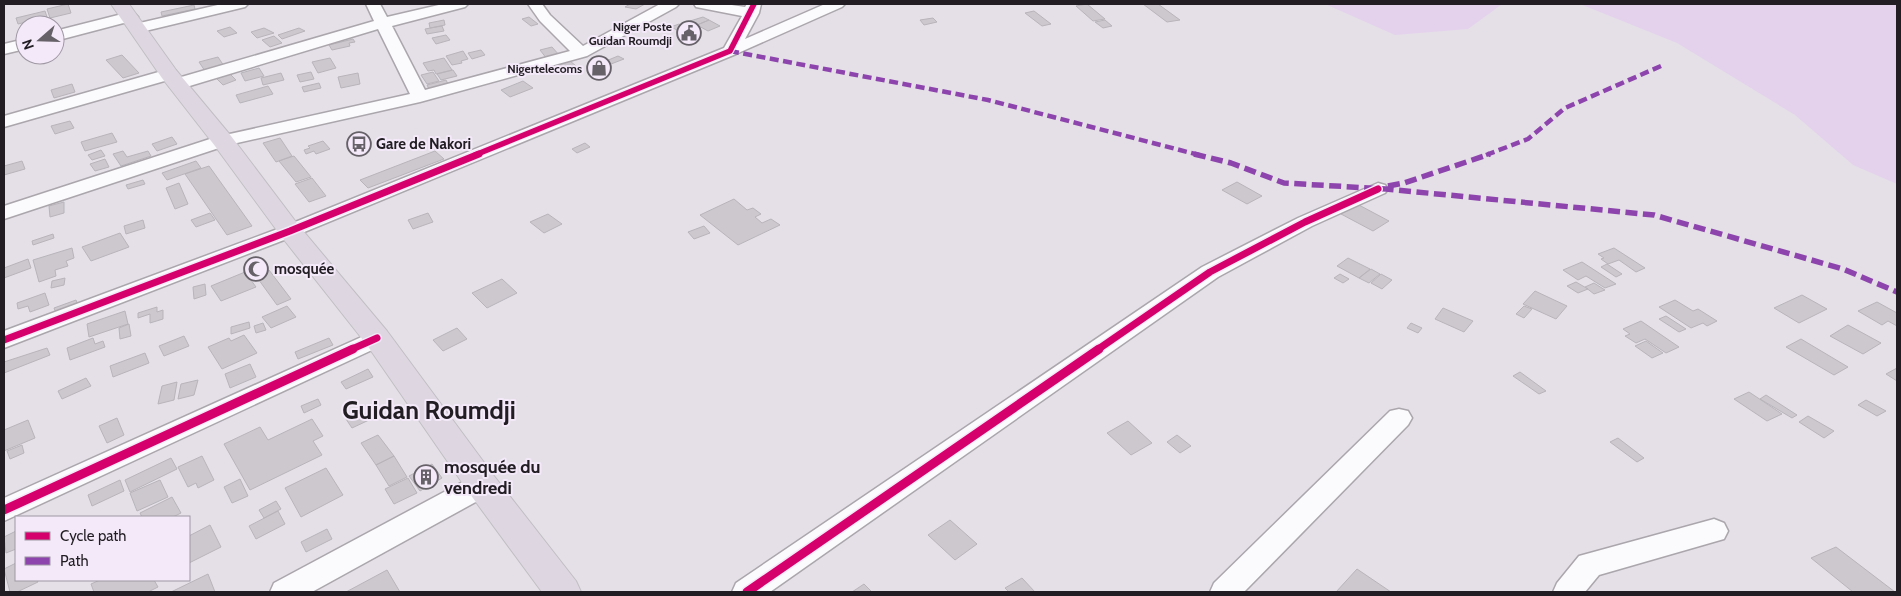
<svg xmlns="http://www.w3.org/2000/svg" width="1901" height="596" viewBox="0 0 1901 596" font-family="Cabin,sans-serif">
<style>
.green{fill:#e4d2ec}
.building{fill:#ccc8ce;stroke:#b8b4ba}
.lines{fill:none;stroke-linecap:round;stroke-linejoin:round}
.minor-casing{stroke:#aaa6ac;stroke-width:3}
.highway-casing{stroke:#c1bec3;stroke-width:2}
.minor{fill:#fbfafc;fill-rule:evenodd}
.highway{fill:#ded7e2;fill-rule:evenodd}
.quiet-far1{stroke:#8e44ad;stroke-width:4.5;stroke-dasharray:9 4.5;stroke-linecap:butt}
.quiet{stroke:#8e44ad;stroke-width:5.5;stroke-dasharray:12 5.5;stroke-linecap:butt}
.cycleway-far2-casing{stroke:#f3e9f8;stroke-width:8}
.cycleway-far1-casing{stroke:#f3e9f8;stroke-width:10}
.cycleway-casing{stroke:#f3e9f8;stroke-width:12}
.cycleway-far2{stroke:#d6006c;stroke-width:5.5}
.cycleway-far1{stroke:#d6006c;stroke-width:7}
.cycleway{stroke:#d6006c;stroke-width:9}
.labels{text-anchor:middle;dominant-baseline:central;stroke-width:4;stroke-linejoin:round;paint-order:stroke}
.far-poi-label{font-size:12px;font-weight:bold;fill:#211d23;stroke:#f3e9f8;text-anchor:end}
.poi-label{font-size:15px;font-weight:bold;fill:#211d23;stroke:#f3e9f8;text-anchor:start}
.near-poi-label{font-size:18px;font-weight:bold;fill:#211d23;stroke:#f3e9f8;text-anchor:start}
.town-label{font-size:25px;font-weight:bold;fill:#211d23;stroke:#f3e9f8}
</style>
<rect width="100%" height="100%" fill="#e5e0e8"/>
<path class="green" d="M1325,4h187l-11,1 -33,24 -73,6z
M1580,4h317v180l-44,-19 -58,-50 -118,-72z"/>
<path class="building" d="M68,4l3,9 -21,5 -3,-9z
M630,4h15l-9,5 -11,-2z
M1087,4l18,15 -12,2 -17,-15z
M1143,4h15l22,16 -13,2z
M194,5l1,4 -33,7 -1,-4z
M45,11l2,6 -29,7 -2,-6z
M1034,11l17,13 -9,2 -17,-13z
M529,17l9,7 -7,2 -9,-7z
M703,17l6,3 -12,5 -7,-4z
M933,18l4,4 -13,3 -4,-5z
M444,20l1,5 -15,3 -1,-5z
M709,20l11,6 -12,5 -11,-6z
M1105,20l7,6 -9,2 -8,-6z
M679,24l8,4 -8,3 -8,-4z
M442,26l2,5 -17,3 -2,-5z
M230,27l7,6 -13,4 -7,-6z
M264,28l10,5 -17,5 -6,-6z
M299,28l6,3 -23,8 -4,-4z
M446,35l4,5 -14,4 -4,-6z
M274,36l8,7 -12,4 -8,-7z
M353,39l2,3 -6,1 1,3 -18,4 -3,-5z
M552,47l8,9 -13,3 -7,-9z
M481,50l4,5 -13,4 -4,-6z
M463,51l5,8 -7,2 1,2 -10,2 -6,-9z
M122,55l17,18 -16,5 -17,-18z
M618,56l6,3 -13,5 -5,-3z
M218,57l6,9 -19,5 -6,-9z
M330,58l6,10 -18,5 -6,-11z
M444,58l8,12 -16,4 -2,-4 -6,1 -5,-8z
M570,61l6,5 -15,4 -5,-4z
M259,68l5,8 -19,5 -4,-8z
M453,70l4,6 -16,4 -4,-6z
M228,72l8,8 -13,5 -8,-8z
M311,72l3,7 -14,3 -3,-7z
M433,72l6,9 -12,3 -6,-9z
M281,73l3,7 -21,5 -2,-7z
M358,73l2,11 -19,4 -3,-11z
M446,80l3,6 -19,5 -3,-6z
M523,81l10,7 -23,9 -9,-7z
M319,83l2,5 -17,4 -2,-5z
M72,84l3,8 -21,6 -3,-8z
M268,86l5,8 -33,9 -4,-8z
M70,121l4,7 -19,6 -4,-8z
M112,133l5,9 -32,9 -4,-9z
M172,137l5,7 -20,7 -5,-7z
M280,138l12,18 -16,6 -13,-19z
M323,141l7,8 -14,5 -2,-3 -8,3 -2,-4 6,-2 -2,-2z
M585,143l5,4 -13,6 -5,-4z
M101,150l4,6 -13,4 -4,-5z
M123,151l4,6 21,-6 3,5 -30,10 -8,-12z
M435,151l9,8 -76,29 -8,-8z
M294,156l17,21 -15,5 -17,-21z
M105,159l4,8 -14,4 -5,-7z
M22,161l3,8 -21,6v-9z
M196,161l5,7 -34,12 -5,-7z
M209,166l43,60 -25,9 -42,-61z
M312,178l14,18 -17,6 -14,-18z
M143,180l2,4 -17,5 -2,-4z
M1237,182l25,14 -15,8 -25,-14z
M179,183l9,21 -13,5 -9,-21z
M734,199l13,11 6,-2 8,6 -6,3 7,6 9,-4 9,6 -42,20 -38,-30z
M64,202v11l-14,4 -1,-11z
M1357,204l32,17 -16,10 -32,-17z
M210,213l5,7 -19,7 -5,-7z
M428,213l5,9 -20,7 -5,-9z
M548,214l14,10 -18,9 -14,-11z
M143,220l2,8 -19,6 -2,-8z
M704,226l6,7 -16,6 -6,-7z
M120,233l9,14 -38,14 -9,-14z
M53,234l1,4 -21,7 -1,-4z
M72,248l2,10 -8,3 2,5 -13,4 1,6 -17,6 -6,-22z
M1614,248l31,20 -9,4 -17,-12 -11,4 -7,-5 3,-1 -6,-4z
M1348,258l22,11 -11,9 -22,-12z
M28,259l3,9 -27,10v-10z
M1582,262l34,22 -11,4 -19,-12 -8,4 -15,-10z
M259,263l6,7 -13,6 -6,-8z
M1607,264l15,10 -6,3 -15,-10z
M1371,269l9,5 -11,9 -10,-5z
M269,270l22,29 -14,6 -21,-29z
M245,272l11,15 -35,14 -10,-15z
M1340,274l9,5 -6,4 -9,-5z
M1381,274l11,6 -10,9 -11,-6z
M65,278l-1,7 -13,3 1,-7z
M502,279l15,14 -30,15 -15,-15z
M1576,282l12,7 -10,4 -11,-7z
M1594,283l11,7 -11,4 -9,-7z
M205,284l1,11 -12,4 -1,-12z
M1535,291l32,15 -11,13 -33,-15z
M45,293l4,12 -19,7 -2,-6 -10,3 -1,-6z
M1802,295l25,14 -28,14 -25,-15z
M76,300l2,5 -22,8 -2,-5z
M1675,300l18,11 5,-2 19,12 -10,5 -4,-3 -12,5 -32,-21z
M1877,302l20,11v13l-9,-5 -6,4 -24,-14z
M287,306l9,11 -25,11 -9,-11z
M1524,306l8,3 -8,9 -8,-4z
M157,307v5l6,-2v9l-13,4v-9l-12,4v-5z
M1443,308l30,13 -9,11 -29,-13z
M125,311l3,13 -39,13 -2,-13z
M1666,316l20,13 -7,3 -20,-13z
M1641,321l38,26 -13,6 -21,-14 -9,4 -11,-7 5,-2 -7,-5z
M249,322l1,6 -19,6v-7z
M263,323l3,7 -10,3 -2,-7z
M1411,323l11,5 -4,5 -11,-5z
M129,324l2,12 -11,3 -1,-11z
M1848,325l33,18 -18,11 -33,-18z
M457,328l10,11 -24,12 -10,-11z
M244,335l13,18 -35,16 -14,-22 21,-9 2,3z
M184,336l5,10 -25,10 -5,-10z
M93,338l2,6 8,-3 2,6 -35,13 -3,-12z
M329,338l4,7 -35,14 -3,-7z
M1801,339l47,28 -14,8 -48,-28z
M1646,341l17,12 -11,5 -17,-12z
M47,348l3,7 -46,18v-11z
M145,353l4,10 -36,14 -3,-11z
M250,364l6,13 -26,11 -5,-14z
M1897,368v13l-11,-7z
M368,369l5,8 -27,12 -5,-7z
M1520,372l26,19 -7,3 -26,-18z
M86,378l5,8 -29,13 -4,-8z
M198,380l-4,15 -16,4 3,-15z
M177,382l-3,18 -16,4 4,-18z
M1749,392l33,22 -15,7 -33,-22z
M1766,395l31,20 -5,3 -32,-19z
M318,399l3,6 -17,8 -3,-7z
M1866,400l20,11 -9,5 -19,-11z
M361,408l8,12 -17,8 -8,-12z
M1808,416l26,15 -10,7 -25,-16z
M117,418l7,17 -17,8 -8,-17z
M312,419l11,17 -10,5 9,14 -72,35 -26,-46 36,-17 8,13z
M28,420l7,18 -31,13v-21z
M1128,421l24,22 -21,12 -24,-22z
M378,435l16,21 -18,9 -15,-22z
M1177,435l14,11 -11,7 -13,-11z
M1618,438l26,20 -7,4 -27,-20z
M22,445l2,8 -14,6 -3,-8z
M202,456l12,24 -16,8 -2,-5 -8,4 -10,-20z
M394,456l13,21 -18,9 -13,-21z
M171,458l6,11 -47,23 -5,-12z
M432,464l10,14 -22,13 -11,-15z
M326,468l17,27 -42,22 -16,-29z
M408,478l9,15 -23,11 -9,-15z
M240,479l8,17 -16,7 -8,-16z
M120,480l4,11 -32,15 -4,-11z
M160,480l8,17 -31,14 -7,-18z
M172,497l9,16 -8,4h-31l-2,-4z
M276,501l5,8 -17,9 -5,-8z
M278,511l7,13 -29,15 -7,-13z
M950,520l27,24 -22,16 -27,-25z
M210,525l11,22 -32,16v-27z
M327,529l5,10 -26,13 -5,-10z
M16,531v18l-10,4 -2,-16z
M1836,547l59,45h-42l-42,-34z
M16,563v17h21l1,2 -21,10h-7l-6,-23z
M1357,569l34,23h-55z
M387,570l13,22h-54z
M208,574l7,18h-44z
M1022,578l13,14h-26l-4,-4z
M100,580h54l4,7 -10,5h-54l-3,-8z
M864,584l8,8h-20z"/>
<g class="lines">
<g class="minor-casing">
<path id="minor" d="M222,4h26l-3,3 -108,26 -6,-2 -2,-3 2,-3z
M366,4h14l7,13 56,-13h25l-3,3 -73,19 33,64 145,-39 -30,-30 -12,-17h14l8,11 33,31 77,-42h19l-3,3 -89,49 -167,46 -192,43 -224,74v-13l212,-69 194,-43 -32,-65 -195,59h-12l-3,-4 3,-4 203,-59z
M694,4h31l20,3 2,-3h14l-2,9 -14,26 80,-35h20l-3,3 -106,47 -439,181 -293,113v-17l279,-104 441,-179 18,-32 -46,-9z
M130,12l5,2 3,3 -3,3 -80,21v-10z
M25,39v10l-21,5v-10z
M169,69l6,1 2,4 -2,4 -171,49v-11z
M1378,183l7,2 3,4 -3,4 -73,33 -94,51 -448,315h-38l4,-9 466,-316 96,-49z
M377,330l8,2 4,6 -4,6 -381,177v-23z
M1399,409l9,2 4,7 -4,7 -164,167h-34l4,-9 176,-172z
M482,474l10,3 4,8 -4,8 -180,99h-42l4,-9 198,-106z
M1714,519l10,4 4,8 -4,8 -125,36 -14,17h-32l4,-9 22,-27z"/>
</g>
<g class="highway-casing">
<path id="highway" d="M111,4h18l47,66 55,66 68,90 88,105 107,145 82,105 5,11h-39l-72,-98 -103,-149 -86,-109 -66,-90 -53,-68z"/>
</g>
<use href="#minor" class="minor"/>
<use href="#highway" class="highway"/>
<path class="quiet-far1" d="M730,51l258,49 211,55
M1486,155l42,-16 37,-31 96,-42"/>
<path class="quiet" d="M1194,154l37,9 53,20 102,6 268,26 189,54 54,23
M1388,186l16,-3 86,-29"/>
<g class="cycleway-far2-casing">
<path id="cycleway-far2" d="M475,155l255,-104 24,-47"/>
</g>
<g class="cycleway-far1-casing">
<path id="cycleway-far1" d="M4,340l286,-109 189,-77
M350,350l27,-12
M1097,350l113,-78 95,-50 73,-33"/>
</g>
<g class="cycleway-casing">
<path id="cycleway" d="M4,510l349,-161
M747,592l352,-243"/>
</g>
<use href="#cycleway-far2" class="cycleway-far2"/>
<use href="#cycleway-far1" class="cycleway-far1"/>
<use href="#cycleway" class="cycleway"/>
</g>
<defs>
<g id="civic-ring" transform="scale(1.25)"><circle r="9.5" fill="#f3e9f8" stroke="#666168" stroke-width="1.5"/><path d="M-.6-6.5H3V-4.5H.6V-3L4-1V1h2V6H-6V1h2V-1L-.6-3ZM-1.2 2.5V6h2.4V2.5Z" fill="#666168"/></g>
<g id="shop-ring" transform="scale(1.25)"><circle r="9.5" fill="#f3e9f8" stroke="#666168" stroke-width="1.5"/><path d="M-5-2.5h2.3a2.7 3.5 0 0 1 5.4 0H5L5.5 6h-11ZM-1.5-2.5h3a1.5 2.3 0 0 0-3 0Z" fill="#666168"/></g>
<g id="bus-ring" transform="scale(1.25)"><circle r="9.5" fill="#f3e9f8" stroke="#666168" stroke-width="1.5"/><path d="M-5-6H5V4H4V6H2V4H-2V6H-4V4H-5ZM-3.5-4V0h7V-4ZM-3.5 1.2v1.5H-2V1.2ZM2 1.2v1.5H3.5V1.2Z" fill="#666168"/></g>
<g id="mosque-ring" transform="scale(1.25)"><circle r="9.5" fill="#f3e9f8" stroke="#666168" stroke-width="1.5"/><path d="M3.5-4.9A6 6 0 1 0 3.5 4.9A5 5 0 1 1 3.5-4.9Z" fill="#666168"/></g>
<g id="building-ring" transform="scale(1.25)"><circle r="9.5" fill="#f3e9f8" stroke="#666168" stroke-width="1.5"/><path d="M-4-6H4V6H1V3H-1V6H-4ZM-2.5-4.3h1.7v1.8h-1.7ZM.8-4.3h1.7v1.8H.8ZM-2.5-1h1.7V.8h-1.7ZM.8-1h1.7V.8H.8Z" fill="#666168"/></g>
</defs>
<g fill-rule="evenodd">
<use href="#civic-ring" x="689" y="33"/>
<use href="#shop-ring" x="599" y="68"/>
<use href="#bus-ring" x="359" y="144"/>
<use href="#mosque-ring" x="256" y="269"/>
<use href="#building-ring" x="426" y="477"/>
</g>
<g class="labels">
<g class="far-poi-label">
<text x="672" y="26">Niger Poste<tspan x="672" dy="14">Guidan Roumdji</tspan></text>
<text x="582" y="68">Nigertelecoms</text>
</g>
<g class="poi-label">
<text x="376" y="144">Gare de Nakori</text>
<text x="274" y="269">mosquée</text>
</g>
<g class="near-poi-label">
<text x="444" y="467">mosquée du<tspan x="444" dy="21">vendredi</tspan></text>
</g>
<g class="town-label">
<text x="429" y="410">Guidan Roumdji</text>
</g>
</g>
<rect width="1901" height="596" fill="none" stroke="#211d23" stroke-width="10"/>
<rect x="15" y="516" width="175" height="65" fill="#f3e9f8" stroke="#9f97a3"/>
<rect x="25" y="532" width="25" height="8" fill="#d6006c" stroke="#9f97a3"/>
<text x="60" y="541" font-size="15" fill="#211d23">Cycle path</text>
<rect x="25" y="557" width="25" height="8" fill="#8e44ad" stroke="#9f97a3"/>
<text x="60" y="566" font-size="15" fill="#211d23">Path</text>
<g transform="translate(40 40) rotate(250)"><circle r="24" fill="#f3e9f8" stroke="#9f97a3"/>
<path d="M0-4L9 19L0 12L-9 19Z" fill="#666168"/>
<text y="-8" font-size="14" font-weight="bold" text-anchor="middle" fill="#211d23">N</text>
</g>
</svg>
